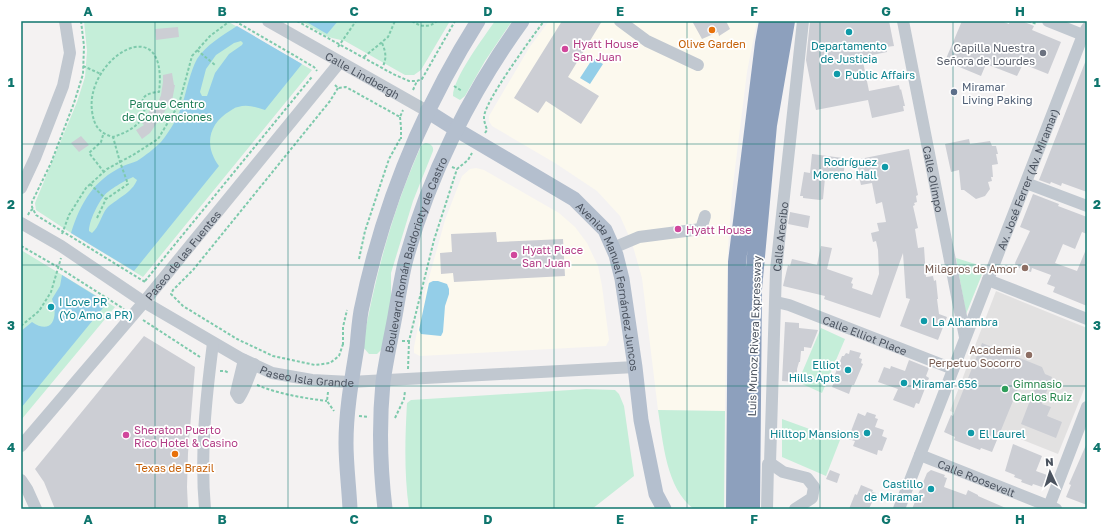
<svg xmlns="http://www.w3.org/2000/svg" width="1108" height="530" viewBox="0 0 1108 530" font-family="'Golos Text',sans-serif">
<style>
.commercial{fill:#fcf9ee}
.education{fill:#e2e1e1}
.green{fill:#c5eed9}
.water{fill:#94cee8;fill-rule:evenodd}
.building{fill:#ccced4}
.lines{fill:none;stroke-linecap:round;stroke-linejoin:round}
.path{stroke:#7ecaac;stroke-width:2;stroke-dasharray:3 2;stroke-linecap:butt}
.minor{stroke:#c1c8d0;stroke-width:12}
.major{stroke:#b4bfce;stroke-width:15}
.highway{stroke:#8da0bd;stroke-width:18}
.grid{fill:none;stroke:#0f766e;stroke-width:1;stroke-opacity:0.55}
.food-dot{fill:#e8710a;stroke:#fff;stroke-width:1.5}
.culture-dot{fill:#0f9aa8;stroke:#fff;stroke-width:1.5}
.hotel-dot{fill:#d1479c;stroke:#fff;stroke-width:1.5}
.worship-dot{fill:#6b7280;stroke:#fff;stroke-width:1.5}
.service-dot{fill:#5c6f8a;stroke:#fff;stroke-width:1.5}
.education-dot{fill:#8d6e63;stroke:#fff;stroke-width:1.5}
.leisure-dot{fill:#2e9e5b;stroke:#fff;stroke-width:1.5}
.labels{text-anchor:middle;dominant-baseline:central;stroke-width:3.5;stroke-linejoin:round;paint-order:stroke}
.hotel-label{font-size:11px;fill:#b23c85;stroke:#fff;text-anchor:start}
.food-label{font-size:11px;fill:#c56008;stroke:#fff}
.culture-label{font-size:11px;fill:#0d838f;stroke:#fff;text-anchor:start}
.worship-label{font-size:11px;fill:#5b616d;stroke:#fff;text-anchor:end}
.street-label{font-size:11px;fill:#4b535f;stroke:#fff}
.service-label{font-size:11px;fill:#4e5e75;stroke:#fff;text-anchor:start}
.park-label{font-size:11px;fill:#1e7e57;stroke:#fff}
.education-label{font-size:11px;fill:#785e54;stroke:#fff;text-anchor:end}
.leisure-label{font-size:11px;fill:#27864d;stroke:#fff;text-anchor:start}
.neatline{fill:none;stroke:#0f766e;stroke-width:1.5}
.grid-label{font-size:13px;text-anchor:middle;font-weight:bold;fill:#0f766e}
</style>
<rect width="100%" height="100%" fill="#f4f2f2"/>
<path class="commercial" d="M549,21h208l-10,51 -15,121 -4,55 -3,163 -67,-1 -16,-132 -10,-35 -12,-27 -23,-25 -42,-28 -63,-37 -3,-5v-5l40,-68z
M476,168l8,2 75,43 16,14 12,16 11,23 4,20 7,54 -3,6 -186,10 -6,-3v-6l11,-55 20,-72 17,-44 8,-7z"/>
<path class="education" d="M996,291l91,37v54l-29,72 -108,-43z"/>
<path class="green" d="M84,21h143l85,49 -169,207 -72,-44 -35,-23 -1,-7 42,-101 8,-25 2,-26z
M301,21h149l-29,49 -7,5h-9l-60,-34 -17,-4z
M495,21h17l-27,40 -20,35 -5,4 -7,-4c0,-18 31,-59 42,-75z
M425,143c5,0 9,3 8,8l-20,50 -22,72v30l-9,46 -5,5h-8l-6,-7v-3c12,-68 30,-135 58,-198z
M21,250l94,57 -94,113z
M956,258l29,9 -19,47z
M821,328l24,11 -23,54 -24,-11z
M586,389l29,1 4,4 5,12 10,70 -42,33h-183c-5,-36 -4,-70 -2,-106l4,-3z
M658,410l67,1 -1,98h-30c-28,-20 -31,-68 -36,-99z
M782,419l58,21 -14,36 -44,-19z"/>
<path class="water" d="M305,21h33l-11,13z
M237,26l65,38 -37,46c-9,-3 -18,-6 -27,-3 -3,0 -6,3 -8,4 -22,13 -26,35 -11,55l-85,105 -63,-38c10,-31 22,-52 52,-67 4,-2 10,-3 14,-5 8,-5 18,-13 24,-19 9,-11 18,-26 22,-40 4,-13 7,-30 14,-43 9,-14 26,-24 40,-33zM241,41l2,2 -1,2 -13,9 -14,19 -8,23h-5l-2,-4 6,-23 10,-14 18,-12zM133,177l4,3c-5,13 -21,19 -30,28 -6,7 -7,18 -15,25l-3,-2c0,-10 9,-28 15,-35 4,-6 22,-16 29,-19z
M593,58l10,6 -13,20 -10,-6z
M62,275l45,28 -86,105v-77l11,-9c20,14 27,-5 20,-23l8,-13z
M433,281h5l9,3 2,5v5l-4,12 -2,26 -2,4 -20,-2 -2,-4 10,-47z"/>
<path class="building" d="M562,21h40l-34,56 31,19 -18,28 -35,-23 -8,12 -24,-15z
M692,21h34l4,8 -11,7 -1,-4 -16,7z
M810,21h79l5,25 -8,1 1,5 -25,5 7,34 30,-6 1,5 1,-1 4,17h-2l1,5 -32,7 -4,-18 -52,10 -10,-50z
M962,21h39l8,3 1,-3h12l12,5 -2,4 29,12 -13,32 -25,-10 -6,12 -31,-12 -5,12 -36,-15z
M178,27l1,10 -23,3 -1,-11z
M1086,60h1v132l-25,-9 -1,3 -10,-4 -1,2 -11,-4z
M172,73l2,12h1l-4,21 -4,-1 -2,6 -15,22 -8,6 -6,-9 8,-5 -2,-2 10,-16 4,1 5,-13 2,-13v-7z
M81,136l8,9 -10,7 -8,-9z
M969,139l1,5 20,-3 2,5h4l2,8h-2l2,10 -6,1 1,12h-2l1,4 -4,1 2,7 -5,7 -9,3 -12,-9h-3l-2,-20 -8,2 -6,-28z
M909,149l9,46 -2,1 1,6 -3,1 1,2 -2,1 5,22 -3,1 3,19 6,-1 2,30 7,-1 1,5 2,-1 2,19h-1l2,15 8,3 -9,23 -38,-14 10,-27 -4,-1 -3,-45 -23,65 -56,-19 1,-3 -42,-10 5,-21 2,1 2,-7 25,6 4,-19 11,2 -5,21 26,9 -2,5 2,1 -1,4 20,7 7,-21 -1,-24 -2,-9 -3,1 -2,-9 8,-2 -2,-8 9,-1 -4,-20 -6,2 -4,-21 -11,2 -6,-25z
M812,154l31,4 -1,4h3l-2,16 -3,-1v3l-15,-2 -2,21 -3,1 -17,-2v-2h-3l4,-24 6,1z
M1033,194l26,10 -1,2 29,11v17l-5,-2 -7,17 -12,-5 -8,19 22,8 10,-24v59l-34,-14 2,-5 -8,-3 4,-9 -19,-7 -1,4 -15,-5 -1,-4 15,-32 -10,-4z
M790,212l20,4 -2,12 -20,-4z
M496,232l1,10 66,-3 2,37 -111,6 -1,-9 -12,1 -1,-21 12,-1 -1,-18z
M785,322l14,1v5l19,2 -7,18 -7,-1v4h-3l-1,11h-1l-2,7v13l-15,-1z
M144,336l51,31 -7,86 -1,34 1,22h-133l-11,-27 -9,-13z
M982,343l60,24 3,7 7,3 -10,27 9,3 -4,9 15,6 -6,16 -35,-14 13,-34 -14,-6 -28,68 -11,-4 -1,2 -26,-10 1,-3 -11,-5 7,-17 2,1z
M850,350l11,3 -2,5 3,1 -1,4 2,1 -9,21h-2l-3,9 -17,-7 4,-9 -2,-1 8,-21h2l2,-3 3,1z
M909,360l20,8 -3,8 3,2 -10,26 -3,-1 -2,5 -21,-8 5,-11 -20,-7 6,-15 6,2 1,-3 14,5z
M867,412l9,3 -1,3 3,1 -3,8 9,3 -2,6 5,2 -5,13 -4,-1 -1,5 -24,-9 2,-5 -7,-2 10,-26 7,3z
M1013,444l29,12 -6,15 11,4 -5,12 -9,-3 -1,2 -11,-4 1,-2 -8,-3 1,-2 -10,-4z
M1086,445h1v60l-21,-8 5,-12 -2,-1z
M830,470l10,4 -3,9 -11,-4z
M931,470l14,5 -1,2 3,1 -3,9 22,8 2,-5 10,5v1l30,13h-96l15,-36z
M861,485l12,5 -1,2 4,1 -7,16h-20l6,-15 2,1z"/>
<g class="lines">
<path class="path" d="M81,21l3,25 -1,28 -9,29 -23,60 -19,39v5l4,8 109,67
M235,21l79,46 3,4
M297,21l96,53 16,7h8l5,-2 33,-58
M412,21c8,6 17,7 25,0
M1028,21l9,3
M382,43c4,9 5,16 0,25
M338,47l18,-26
M197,50l18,15
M364,57l24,-20 7,-16
M83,66l18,8
M335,85l3,3 8,-1 54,30 3,-7
M454,86l8,5
M338,88l-8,13 -137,169 -20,20 -2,4 12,12 54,33 36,17 42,9 15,-2 9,-7 4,-12
M413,90l4,-9
M400,117l1,10v12
M485,133l2,-3c-1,-4 -3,-8 -3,-12 -1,-15 49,-82 60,-97
M103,135l-2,7 -12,11 15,19
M452,167l5,2 11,-9 4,-7
M90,184l16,15
M28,215l2,-4 3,-2
M97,218l9,-19 22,-15 -8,-22 -7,-25c-14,-4 -19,-11 -21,-26 -7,-53 77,-104 67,-19 -16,1 -21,8 -13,22 -9,13 -18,18 -33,23
M62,234l7,-19 17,-27 21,-19 26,-14 25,-16 21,-35 13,-48 18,-20 20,-15
M21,246l37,21 66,42
M359,259l6,-28 24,-72 11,-20
M145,281l166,-203 2,-2
M143,320l57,37
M21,326l18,-15 12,-19 10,-34
M402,341h7l25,-101 23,-71
M344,344h-1v-17l4,-17
M408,369l1,-28
M220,371h5l4,2
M257,385c22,9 46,13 70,16
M328,392l-1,9 7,10
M359,416l10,1
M395,418l9,-19 1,-8"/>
<g class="minor">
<path id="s1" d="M268,21l159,90"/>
<path d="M620,21l27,20 51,24"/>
<path id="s2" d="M903,21l62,316"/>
<path d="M1048,21l35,14"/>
<path d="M1026,183l61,23"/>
<path d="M21,188l14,-30 28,-72 7,-33 -5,-32"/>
<path id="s3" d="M21,223l40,23 83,56 96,56 32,15 40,7 38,2 285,-15"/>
<path d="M613,248l26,-11 62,-8 4,-13"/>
<path d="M988,280l99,39"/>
<path id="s4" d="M776,302l13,3 164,64"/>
<path d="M244,360l-8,33 3,5c7,-10 10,-23 15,-34"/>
<path id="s5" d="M21,446l123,-144 196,-240"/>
<path id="s6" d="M920,455l136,54"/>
<path d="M770,463l13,9 24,6 7,9 -2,11 -17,11"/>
<path d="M21,480l6,9 9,20"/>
<path d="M205,509c-5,-55 1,-111 8,-166"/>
<path id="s7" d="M767,509l1,-45 2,-1 6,-193 27,-249"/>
<path id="s8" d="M899,509l184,-474 4,-7"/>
<path d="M1048,509l39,-102"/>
</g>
<g class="major">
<path id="s9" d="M427,111l30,19 117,69 31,31 11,25 6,24 13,88 6,53 15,74 8,15"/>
<path d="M350,509c-1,-22 -4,-44 -4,-66 0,-33 6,-65 11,-96 1,-12 2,-24 4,-36 21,-104 61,-201 117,-290"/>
<path id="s10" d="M385,509c-5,-42 -6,-85 -2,-127 3,-22 8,-44 12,-66 3,-17 6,-36 10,-53 23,-86 65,-170 117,-242"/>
</g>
<path class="highway" d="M735,509l2,-247 27,-219 4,-22
M751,509l2,-220 15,-164 18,-104"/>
</g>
<path class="grid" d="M155,21v488M288,21v488M421,21v488M554,21v488M687,21v488M820,21v488M953,21v488M21,144h1066M21,265h1066M21,386h1066"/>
<g class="food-dot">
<circle cx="712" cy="30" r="4"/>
<circle cx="175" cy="454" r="4"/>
</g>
<g class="culture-dot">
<circle cx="849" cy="32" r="4"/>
<circle cx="837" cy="74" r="4"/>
<circle cx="885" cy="167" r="4"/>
<circle cx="51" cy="307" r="4"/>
<circle cx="924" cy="321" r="4"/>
<circle cx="848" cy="370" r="4"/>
<circle cx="904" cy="383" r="4"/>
<circle cx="867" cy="433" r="4"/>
<circle cx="971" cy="433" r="4"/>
<circle cx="931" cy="489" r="4"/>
</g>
<g class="hotel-dot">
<circle cx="565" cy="49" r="4"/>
<circle cx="678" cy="229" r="4"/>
<circle cx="514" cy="255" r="4"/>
<circle cx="126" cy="435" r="4"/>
</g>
<circle class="worship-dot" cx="1043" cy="53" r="4"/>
<circle class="service-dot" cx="954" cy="92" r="4"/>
<g class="education-dot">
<circle cx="1025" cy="268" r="4"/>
<circle cx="1029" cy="355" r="4"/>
</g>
<circle class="leisure-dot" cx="1005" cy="389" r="4"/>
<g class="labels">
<g class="hotel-label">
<text x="573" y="43">Hyatt House<tspan x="573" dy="13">San Juan</tspan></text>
<text x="686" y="229">Hyatt House</text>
<text x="522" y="249">Hyatt Place<tspan x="522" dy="13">San Juan</tspan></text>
<text x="134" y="429">Sheraton Puerto<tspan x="134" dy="13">Rico Hotel &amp; Casino</tspan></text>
</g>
<g class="food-label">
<text x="712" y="43">Olive Garden</text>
<text x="175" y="467">Texas de Brazil</text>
</g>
<g class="culture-label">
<text x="849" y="45" text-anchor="middle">Departamento<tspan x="849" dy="13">de Justicia</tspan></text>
<text x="845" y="74">Public Affairs</text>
<text x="877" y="161" text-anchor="end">Rodríguez<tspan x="877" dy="13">Moreno Hall</tspan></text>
<text x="59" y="301">I Love PR<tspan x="59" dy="13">(Yo Amo a PR)</tspan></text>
<text x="932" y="321">La Alhambra</text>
<text x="840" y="364" text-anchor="end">Elliot<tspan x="840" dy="13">Hills Apts</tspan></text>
<text x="912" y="383">Miramar 656</text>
<text x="859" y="433" text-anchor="end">Hilltop Mansions</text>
<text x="979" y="433">El Laurel</text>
<text x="923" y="483" text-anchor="end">Castillo<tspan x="923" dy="13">de Miramar</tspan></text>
</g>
<g class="worship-label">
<text x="1035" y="47">Capilla Nuestra<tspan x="1035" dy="13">Señora de Lourdes</tspan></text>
</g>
<g class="street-label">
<text stroke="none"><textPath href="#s1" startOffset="109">Calle Lindbergh</textPath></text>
<text stroke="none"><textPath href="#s2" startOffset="161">Calle Olimpo</textPath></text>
<text stroke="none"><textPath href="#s8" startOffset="354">Av. José Ferrer (Av. Miramar)</textPath></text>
<text stroke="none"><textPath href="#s7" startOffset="274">Calle Arecibo</textPath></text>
<text stroke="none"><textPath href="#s10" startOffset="259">Boulevard Román Baldorioty de Castro</textPath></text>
<text stroke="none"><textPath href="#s5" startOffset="250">Paseo de las Fuentes</textPath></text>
<text stroke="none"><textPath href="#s9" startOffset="269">Avenida Manuel Fernández Juncos</textPath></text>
<text stroke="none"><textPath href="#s4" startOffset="95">Calle Elliot Place</textPath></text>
<text transform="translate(754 336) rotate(-88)">Luis Munoz Rivera Expressway</text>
<text stroke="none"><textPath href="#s3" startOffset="328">Paseo Isla Grande</textPath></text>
<text stroke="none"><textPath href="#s6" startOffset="61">Calle Roosevelt</textPath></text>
</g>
<g class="service-label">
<text x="962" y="86">Miramar<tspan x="962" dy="13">Living Paking</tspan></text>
</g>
<g class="park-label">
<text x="167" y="103">Parque Centro<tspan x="167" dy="13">de Convenciones</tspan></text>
</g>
<g class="education-label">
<text x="1017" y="268">Milagros de Amor</text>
<text x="1021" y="349">Academia<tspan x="1021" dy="13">Perpetuo Socorro</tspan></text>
</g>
<g class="leisure-label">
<text x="1013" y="383">Gimnasio<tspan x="1013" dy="13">Carlos Ruiz</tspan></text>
</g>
</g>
<rect width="1108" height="530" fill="none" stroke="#ffffff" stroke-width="44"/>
<g transform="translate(1050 472) rotate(356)" stroke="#ffffff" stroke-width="3" paint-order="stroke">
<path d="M0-3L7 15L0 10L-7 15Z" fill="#4b535f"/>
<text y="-6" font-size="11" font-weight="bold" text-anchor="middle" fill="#4b535f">N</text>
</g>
<rect x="22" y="22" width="1064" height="486" class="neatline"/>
<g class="grid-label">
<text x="88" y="16">A</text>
<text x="222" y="16">B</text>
<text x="354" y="16">C</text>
<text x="488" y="16">D</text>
<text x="620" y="16">E</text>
<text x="754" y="16">F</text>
<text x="886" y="16">G</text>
<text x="1020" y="16">H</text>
<text x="11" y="87">1</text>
<text x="1097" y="87">1</text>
<text x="11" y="209">2</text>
<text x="1097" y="209">2</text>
<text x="11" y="330">3</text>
<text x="1097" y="330">3</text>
<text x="11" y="452">4</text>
<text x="1097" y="452">4</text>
<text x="88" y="524">A</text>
<text x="222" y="524">B</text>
<text x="354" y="524">C</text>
<text x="488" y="524">D</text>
<text x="620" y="524">E</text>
<text x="754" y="524">F</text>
<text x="886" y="524">G</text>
<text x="1020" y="524">H</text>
</g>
</svg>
